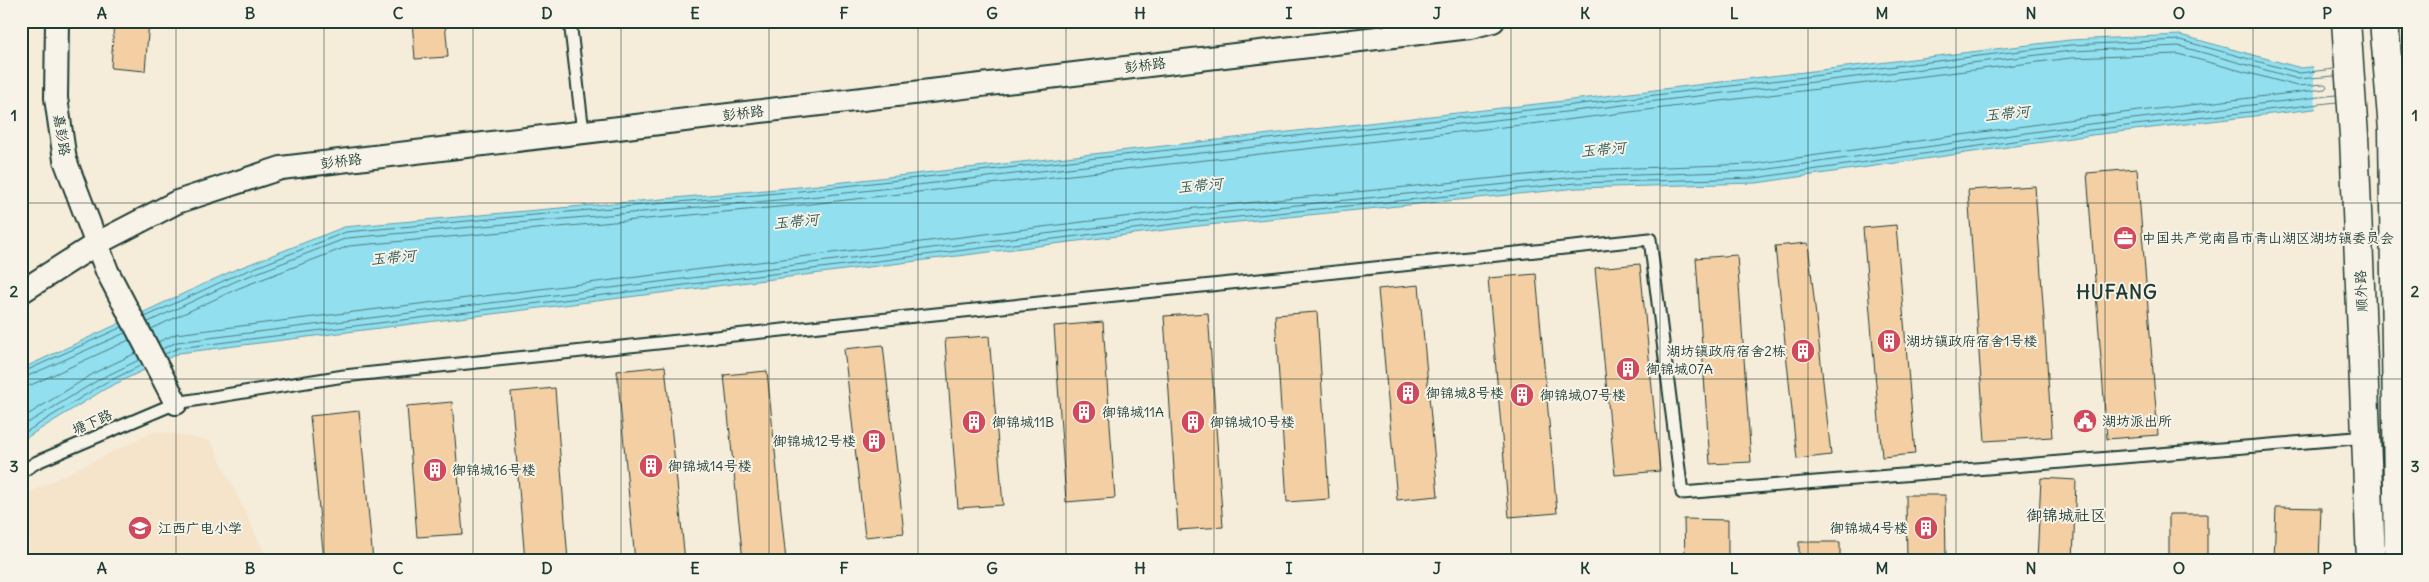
<svg xmlns="http://www.w3.org/2000/svg" width="2429" height="582" viewBox="0 0 2429 582" font-family="Delius,'LXGW WenKai TC',sans-serif">
<style>
.built{fill:#f5e3ca}
.water{fill:#91dfef;stroke:#639ea4}
.pier{fill:#f6ecda}
.lines{fill:none;stroke-linecap:round;stroke-linejoin:round}
.shore{stroke:#4d7e7f;stroke-width:1}
.building{fill:#f4cfa4;stroke:#1f3d34}
.lane-casing{stroke:#1f3d34;stroke-width:15}
.street-casing{stroke:#1f3d34;stroke-width:26}
.primary-casing{stroke:#1f3d34;stroke-width:31}
.lane{stroke:#f7f3e8;stroke-width:11}
.street{stroke:#f7f3e8;stroke-width:22}
.primary{stroke:#f7f3e8;stroke-width:28}
.grid{fill:none;stroke:#1f3d34;stroke-width:1;stroke-opacity:0.55}
.labels{text-anchor:middle;dominant-baseline:central;stroke-width:4;stroke-linejoin:round;paint-order:stroke}
.street-label{font-size:14px;fill:#1f3d34;stroke:#f7f3e8}
.poi-label{font-size:14px;fill:#1f3d34;stroke:#f7f3e8;text-anchor:start}
.water-label{font-size:15px;font-style:italic;fill:#365d59;stroke:#f7f3e8}
.quarter-label{font-size:16px;fill:#1f3d34;stroke:#f7f3e8}
.district-label{font-size:19px;font-weight:bold;letter-spacing:1px;fill:#1f3d34;stroke:#f7f3e8}
.neatline{fill:none;stroke:#1f3d34;stroke-width:2}
.grid-label{font-size:16px;text-anchor:middle;font-weight:bold;fill:#1f3d34}
</style>
<rect width="100%" height="100%" fill="#f6ecda"/>
<filter id="ink" filterUnits="userSpaceOnUse"><feTurbulence type="fractalNoise" baseFrequency=".02" numOctaves="2"/><feDisplacementMap in="SourceGraphic" scale="10" xChannelSelector="R" yChannelSelector="G"/><feConvolveMatrix kernelMatrix="1 2 1 2 8 2 1 2 1" color-interpolation-filters="sRGB"/></filter>
<g filter="url(#ink)">
<path class="built" d="M156,431l55,10 57,120h-238l-4,-67z"/>
<path class="water" d="M2180,35l121,33 107,-11v41l-316,37 -336,48 -178,5 -380,38 -1019,127 -74,36 -84,52v-72l211,-98 112,-44 455,-40 756,-85 515,-62z"/>
<path class="pier" d="M2408,54v47l-92,11 -3,-48z"/>
<g class="lines">
<path class="shore" d="M145,317l89,-41 112,-44 454,-41 756,-84 514,-62 110,-5 120,33 34,-4
M148,322l88,-41 111,-43 454,-40 756,-85 514,-62 108,-5 119,33 37,-3
M151,329l88,-41 110,-42 452,-41 756,-84 514,-63 107,-4 119,32 28,-2 2,2 -2,3 -236,28 -335,47 -178,6 -380,38 -1020,126 -18,8
M162,349l15,-7 1020,-127 380,-38 178,-6 335,-47 246,-29
M165,354l13,-6 1020,-127 379,-38 178,-5 336,-48 246,-28
M21,373l101,-46
M21,379l104,-46
M21,387l10,-2 98,-45
M21,419l75,-47 40,-19
M21,427l79,-48 39,-19
M21,435l82,-51 39,-19"/>
</g>
<path class="building" d="M114,21h35l-4,50 -34,-3z
M412,21h33l3,36 -33,2z
M2137,169l21,266 -51,4 -20,-266z
M2035,186l17,251 -67,4 -17,-251z
M1896,225l19,229 -33,3 -19,-229z
M1808,243l23,212 -34,4 -22,-213z
M1737,255l14,207 -41,2 -14,-206z
M1640,264l20,207 -45,4 -20,-207z
M1536,274l21,239 -48,4 -21,-239z
M1419,285l19,211 -41,4 -19,-211z
M1317,312l12,187 -42,3 -12,-187z
M1208,313l15,214 -45,3 -14,-214z
M1103,322l12,176 -49,4 -12,-176z
M989,336l14,169 -45,3 -13,-169z
M883,345l21,188 -39,4 -21,-188z
M665,366l20,195h-50l-18,-190z
M767,371l19,190h-43l-19,-186z
M555,388l13,173h-43l-14,-169z
M452,402l11,132 -46,3 -10,-131z
M359,411l14,150h-49l-14,-145z
M2041,478l35,2 -3,81h-36z
M1906,495h39l1,66h-39z
M2276,507l45,1 -2,53h-45z
M2169,514h38v47h-38z
M1684,519l44,1v41h-43z
M1799,542h41v19h-41z"/>
<g class="lines">
<g class="lane-casing">
<path id="lane" d="M570,21l13,111
M21,472l16,-10 139,-59 168,-27 1306,-137 32,254 685,-56"/>
</g>
<g class="street-casing">
<path id="street" d="M57,21l-1,77 9,62 42,111 69,132
M21,292l75,-48 81,-42 104,-34 1189,-141 23,-6"/>
</g>
<g class="primary-casing">
<path id="primary" d="M2346,21l8,115 17,425
M2384,21l9,109 6,431"/>
</g>
<use href="#lane" class="lane"/>
<use href="#street" class="street"/>
<use href="#primary" class="primary"/>
</g>
</g>
<path class="grid" d="M176,21v540M324,21v540M473,21v540M621,21v540M769,21v540M918,21v540M1066,21v540M1214,21v540M1363,21v540M1511,21v540M1660,21v540M1808,21v540M1956,21v540M2105,21v540M2253,21v540M21,203h2387M21,379h2387"/>
<defs>
<g id="office-disc" transform="scale(1.25)"><circle r="9.5" fill="#d1495b" stroke="#f7f3e8"/><path d="M-6-3h4V-5.5h4V-3h4V5H-6ZM-1-4.5V-3h2v-1.5ZM-6 0V1H6V0Z" fill="#fff"/></g>
<g id="building-disc" transform="scale(1.25)"><circle r="9.5" fill="#d1495b" stroke="#f7f3e8"/><path d="M-4-6H4V6H1V3H-1V6H-4ZM-2.5-4.3h1.7v1.8h-1.7ZM.8-4.3h1.7v1.8H.8ZM-2.5-1h1.7V.8h-1.7ZM.8-1h1.7V.8H.8Z" fill="#fff"/></g>
<g id="civic-disc" transform="scale(1.25)"><circle r="9.5" fill="#d1495b" stroke="#f7f3e8"/><path d="M-.6-6.5H3V-4.5H.6V-3L4-1V1h2V6H-6V1h2V-1L-.6-3ZM-1.2 2.5V6h2.4V2.5Z" fill="#fff"/></g>
<g id="school-disc" transform="scale(1.25)"><circle r="9.5" fill="#d1495b" stroke="#f7f3e8"/><path d="M0-5L7-2L0 1L-7-2ZM-4 1L0 2.5L4 1V4Q0 6-4 4Z" fill="#fff"/></g>
</defs>
<g fill-rule="evenodd">
<use href="#office-disc" x="2125" y="238"/>
<use href="#building-disc" x="1889" y="341"/>
<use href="#building-disc" x="1803" y="351"/>
<use href="#building-disc" x="1628" y="369"/>
<use href="#building-disc" x="1408" y="393"/>
<use href="#building-disc" x="1522" y="395"/>
<use href="#building-disc" x="1084" y="412"/>
<use href="#civic-disc" x="2085" y="421"/>
<use href="#building-disc" x="974" y="422"/>
<use href="#building-disc" x="1193" y="422"/>
<use href="#building-disc" x="874" y="441"/>
<use href="#building-disc" x="651" y="466"/>
<use href="#building-disc" x="435" y="470"/>
<use href="#school-disc" x="140" y="528"/>
<use href="#building-disc" x="1926" y="528"/>
</g>
<g class="labels">
<g class="street-label">
<text transform="translate(1145 65) rotate(-7)">彭桥路</text>
<text transform="translate(743 113) rotate(-7)">彭桥路</text>
<text transform="translate(62 135) rotate(81)">嘉彭路</text>
<text transform="translate(341 161) rotate(-7)">彭桥路</text>
<text transform="translate(2361 291) rotate(-93)">顺外路</text>
<text transform="translate(92 422) rotate(-24)">塘下路</text>
</g>
<g class="poi-label">
<text x="2142" y="238">中国共产党南昌市青山湖区湖坊镇委员会</text>
<text x="1906" y="341">湖坊镇政府宿舍1号楼</text>
<text x="1786" y="351" text-anchor="end">湖坊镇政府宿舍2栋</text>
<text x="1646" y="369">御锦城07A</text>
<text x="1426" y="393">御锦城8号楼</text>
<text x="1540" y="395">御锦城07号楼</text>
<text x="1102" y="412">御锦城11A</text>
<text x="2102" y="421">湖坊派出所</text>
<text x="992" y="422">御锦城11B</text>
<text x="1210" y="422">御锦城10号楼</text>
<text x="856" y="441" text-anchor="end">御锦城12号楼</text>
<text x="668" y="466">御锦城14号楼</text>
<text x="452" y="470">御锦城16号楼</text>
<text x="158" y="528">江西广电小学</text>
<text x="1908" y="528" text-anchor="end">御锦城4号楼</text>
</g>
<g class="water-label">
<text transform="translate(2007 113) rotate(-5)">玉带河</text>
<text transform="translate(1603 149) rotate(-5)">玉带河</text>
<text transform="translate(1200 185) rotate(-5)">玉带河</text>
<text transform="translate(796 221) rotate(-5)">玉带河</text>
<text transform="translate(393 257) rotate(-5)">玉带河</text>
</g>
<g class="quarter-label">
<text x="2066" y="515">御锦城社区</text>
</g>
<g class="district-label">
<text x="2117" y="292">HUFANG</text>
</g>
</g>
<rect width="2429" height="582" fill="none" stroke="#f7f3e8" stroke-width="55"/>
<rect x="28" y="28" width="2374" height="526" class="neatline"/>
<g class="grid-label">
<text x="102" y="19">A</text>
<text x="250" y="19">B</text>
<text x="398" y="19">C</text>
<text x="547" y="19">D</text>
<text x="695" y="19">E</text>
<text x="844" y="19">F</text>
<text x="992" y="19">G</text>
<text x="1140" y="19">H</text>
<text x="1289" y="19">I</text>
<text x="1437" y="19">J</text>
<text x="1585" y="19">K</text>
<text x="1734" y="19">L</text>
<text x="1882" y="19">M</text>
<text x="2031" y="19">N</text>
<text x="2179" y="19">O</text>
<text x="2327" y="19">P</text>
<text x="14" y="121">1</text>
<text x="2415" y="121">1</text>
<text x="14" y="297">2</text>
<text x="2415" y="297">2</text>
<text x="14" y="472">3</text>
<text x="2415" y="472">3</text>
<text x="102" y="574">A</text>
<text x="250" y="574">B</text>
<text x="398" y="574">C</text>
<text x="547" y="574">D</text>
<text x="695" y="574">E</text>
<text x="844" y="574">F</text>
<text x="992" y="574">G</text>
<text x="1140" y="574">H</text>
<text x="1289" y="574">I</text>
<text x="1437" y="574">J</text>
<text x="1585" y="574">K</text>
<text x="1734" y="574">L</text>
<text x="1882" y="574">M</text>
<text x="2031" y="574">N</text>
<text x="2179" y="574">O</text>
<text x="2327" y="574">P</text>
</g>
</svg>
